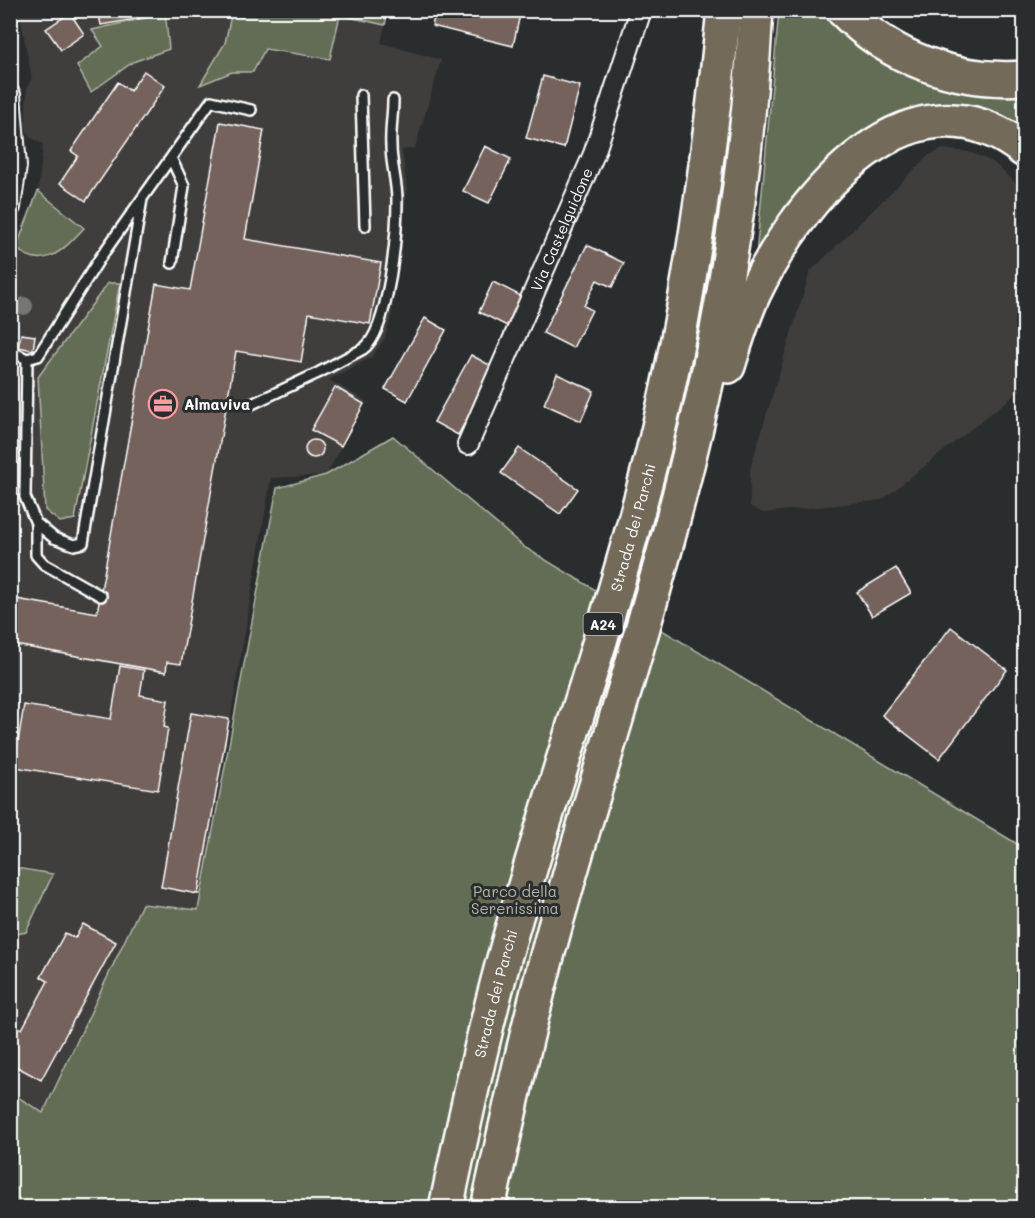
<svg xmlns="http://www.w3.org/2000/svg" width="1035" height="1218" viewBox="0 0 1035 1218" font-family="Mali,sans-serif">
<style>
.built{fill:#403d3c}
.green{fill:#646d54;stroke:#b2b6aa;stroke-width:1.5}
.building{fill:#74625c;stroke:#fff;stroke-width:1.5}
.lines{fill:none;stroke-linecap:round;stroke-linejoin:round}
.lane-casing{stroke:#fff;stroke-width:14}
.street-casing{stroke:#fff;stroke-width:24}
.highway-casing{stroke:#fff;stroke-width:38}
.lane{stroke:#2a2d2e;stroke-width:9}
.street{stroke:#2a2d2e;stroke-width:20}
.highway{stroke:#736b5a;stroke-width:33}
.tree{fill:#757872}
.labels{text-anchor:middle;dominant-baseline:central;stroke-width:6;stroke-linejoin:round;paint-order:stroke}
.shield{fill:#2a2d2e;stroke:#bfc0c0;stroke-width:1.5}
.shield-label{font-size:14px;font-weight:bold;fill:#fff}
.street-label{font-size:15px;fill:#fff;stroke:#2a2d2e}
.poi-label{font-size:15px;font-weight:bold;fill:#fff;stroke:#2a2d2e;text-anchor:start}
.park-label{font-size:15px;fill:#b2b6aa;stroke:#2a2d2e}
</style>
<rect width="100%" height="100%" fill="#2a2d2e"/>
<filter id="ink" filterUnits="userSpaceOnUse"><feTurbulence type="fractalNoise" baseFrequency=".0167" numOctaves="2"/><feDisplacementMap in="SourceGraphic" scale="12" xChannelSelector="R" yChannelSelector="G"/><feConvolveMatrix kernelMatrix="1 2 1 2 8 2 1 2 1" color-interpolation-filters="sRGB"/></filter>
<g filter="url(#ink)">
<path class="built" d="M19,11h369l-7,32 60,17 -26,88 -13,2 5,40 -16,127 -7,23 -12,17 -43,23 37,21 -40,74 -55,3 -73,432 -56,-6 -100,209 -31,-21 -1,-157 16,-3 27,-58 -42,-10 -1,-604 28,-69 5,-47 -13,-7 -5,-9 2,-40 5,-10z
M943,149l26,3 24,10 31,29v196l-142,113 -119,13 -13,-7v-37l60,-197 119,-117z"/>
<path class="green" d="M153,11h12l4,38 -36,13 -42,30 -14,-26 26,-20 -11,-16 62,-14z
M232,11v-1l156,1 -3,14 -45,-10 -10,44 -65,-10 -12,23h-21l-32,13 25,-42z
M779,11h43c47,59 128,89 202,83v40l-80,-29 -23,3 -26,8 -139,140z
M38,191l46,37c-19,20 -40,45 -68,20z
M108,283h12l-45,236 -15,3 -15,-12 -7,-133z
M393,436l131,111 500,301v359h-1013l-1,-115 33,21 99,-209 56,6 79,-422 49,-13z
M11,867l42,7 -27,58 -15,3z"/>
<path class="building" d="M98,10h55l1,6 -53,9z
M436,10h85l-8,36 -81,-20z
M70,13l14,21 -23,16 -15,-21z
M144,71l21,15 -79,115 -26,-18 18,-27 -7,-5 47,-69 12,9z
M543,76l37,10 -16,62 -38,-10z
M220,122l44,8 -19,109 136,24 -11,61 -61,-11 -8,49 -65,-11 -55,313 -14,-2 -1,10 -156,-28v-46l87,15 59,-329 34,6z
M485,146l26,13 -22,44 -26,-12z
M587,245l37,18 -12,24 -15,-7 -13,26 8,4 -19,38 -30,-15z
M493,282l28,14 -14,30 -28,-14z
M425,318l21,12 -39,71 -22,-12z
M21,334l14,2 -2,14 -15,-3z
M471,355l24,13 -37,67 -24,-13z
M557,374l37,17 -13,30 -37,-17z
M335,387l29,17 -23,42 -30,-16z
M305 449a9 9 0 1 1 18 0a9 9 0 1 1-18 0Z
M519,448l59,41 -18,25 -59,-41z
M896,568l15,25 -39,23 -15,-24z
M951,627l56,43 -68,89 -57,-44z
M120,666l24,4 -4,25 28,5 -4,27 4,1 -10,62 -144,-23 10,-62 87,14z
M191,713l38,6 -31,175 -37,-7z
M83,924l33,18 -75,138 -31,-17v-40l12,6 26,-48 -7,-4 24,-44 10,5z"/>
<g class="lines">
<g class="lane-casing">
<path id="lane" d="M361,95l4,131
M171,158l13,28 -12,77
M10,351l17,8 11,-3 62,-98 111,-157 40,9
M27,359l-2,138 11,26 18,15 20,7 9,-2 59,-344
M252,404l66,-31 45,-24c26,-18 34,-116 34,-149 0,-18 -6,-36 -6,-54 -1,-16 2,-31 2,-46
M36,523v32l8,9 57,32"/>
</g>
<g class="street-casing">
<g id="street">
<path d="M10,95l6,71 -6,41"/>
<path id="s1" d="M468,444l126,-290 47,-144"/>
</g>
</g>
<g class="highway-casing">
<g id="highway">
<path d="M843,10c48,49 114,73 181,68"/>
<path d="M728,366c8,-25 15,-50 26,-73 46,-96 158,-233 270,-143"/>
<path id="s2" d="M446,1208c21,-99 42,-198 71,-295 45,-156 99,-311 138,-469 35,-143 54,-288 69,-434"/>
<path d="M488,1208c23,-105 46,-210 76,-313 53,-185 115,-370 152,-560 21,-107 34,-216 40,-325"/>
</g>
</g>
<use href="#lane" class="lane"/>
<use href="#street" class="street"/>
<use href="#highway" class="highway"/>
</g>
<circle class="tree" cx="24" cy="306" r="9"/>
</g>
<defs>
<g id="office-ring" transform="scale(1.5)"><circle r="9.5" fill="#2a2d2e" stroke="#ff9aa2" stroke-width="1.5"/><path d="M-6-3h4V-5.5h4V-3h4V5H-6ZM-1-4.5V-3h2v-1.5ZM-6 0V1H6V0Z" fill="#ff9aa2"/></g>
</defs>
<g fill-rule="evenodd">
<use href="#office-ring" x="163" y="404"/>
</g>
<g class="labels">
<rect class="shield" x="583.5" y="613" width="39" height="22" rx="4.5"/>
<g class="shield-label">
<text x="603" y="624">A24</text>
</g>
<g class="street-label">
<text stroke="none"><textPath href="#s1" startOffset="234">Via Castelguidone</textPath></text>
<text stroke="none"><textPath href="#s2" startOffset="706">Strada dei Parchi</textPath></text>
<text stroke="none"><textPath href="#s2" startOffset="220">Strada dei Parchi</textPath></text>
</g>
<g class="poi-label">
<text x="184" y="404">Almaviva</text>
</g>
<g class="park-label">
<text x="515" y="891">Parco della<tspan x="515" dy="17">Serenissima</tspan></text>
</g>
</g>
<rect width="1035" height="1218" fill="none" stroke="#2a2d2e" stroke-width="36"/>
<rect x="18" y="18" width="999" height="1182" fill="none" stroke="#fff" stroke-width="2" filter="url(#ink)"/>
</svg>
